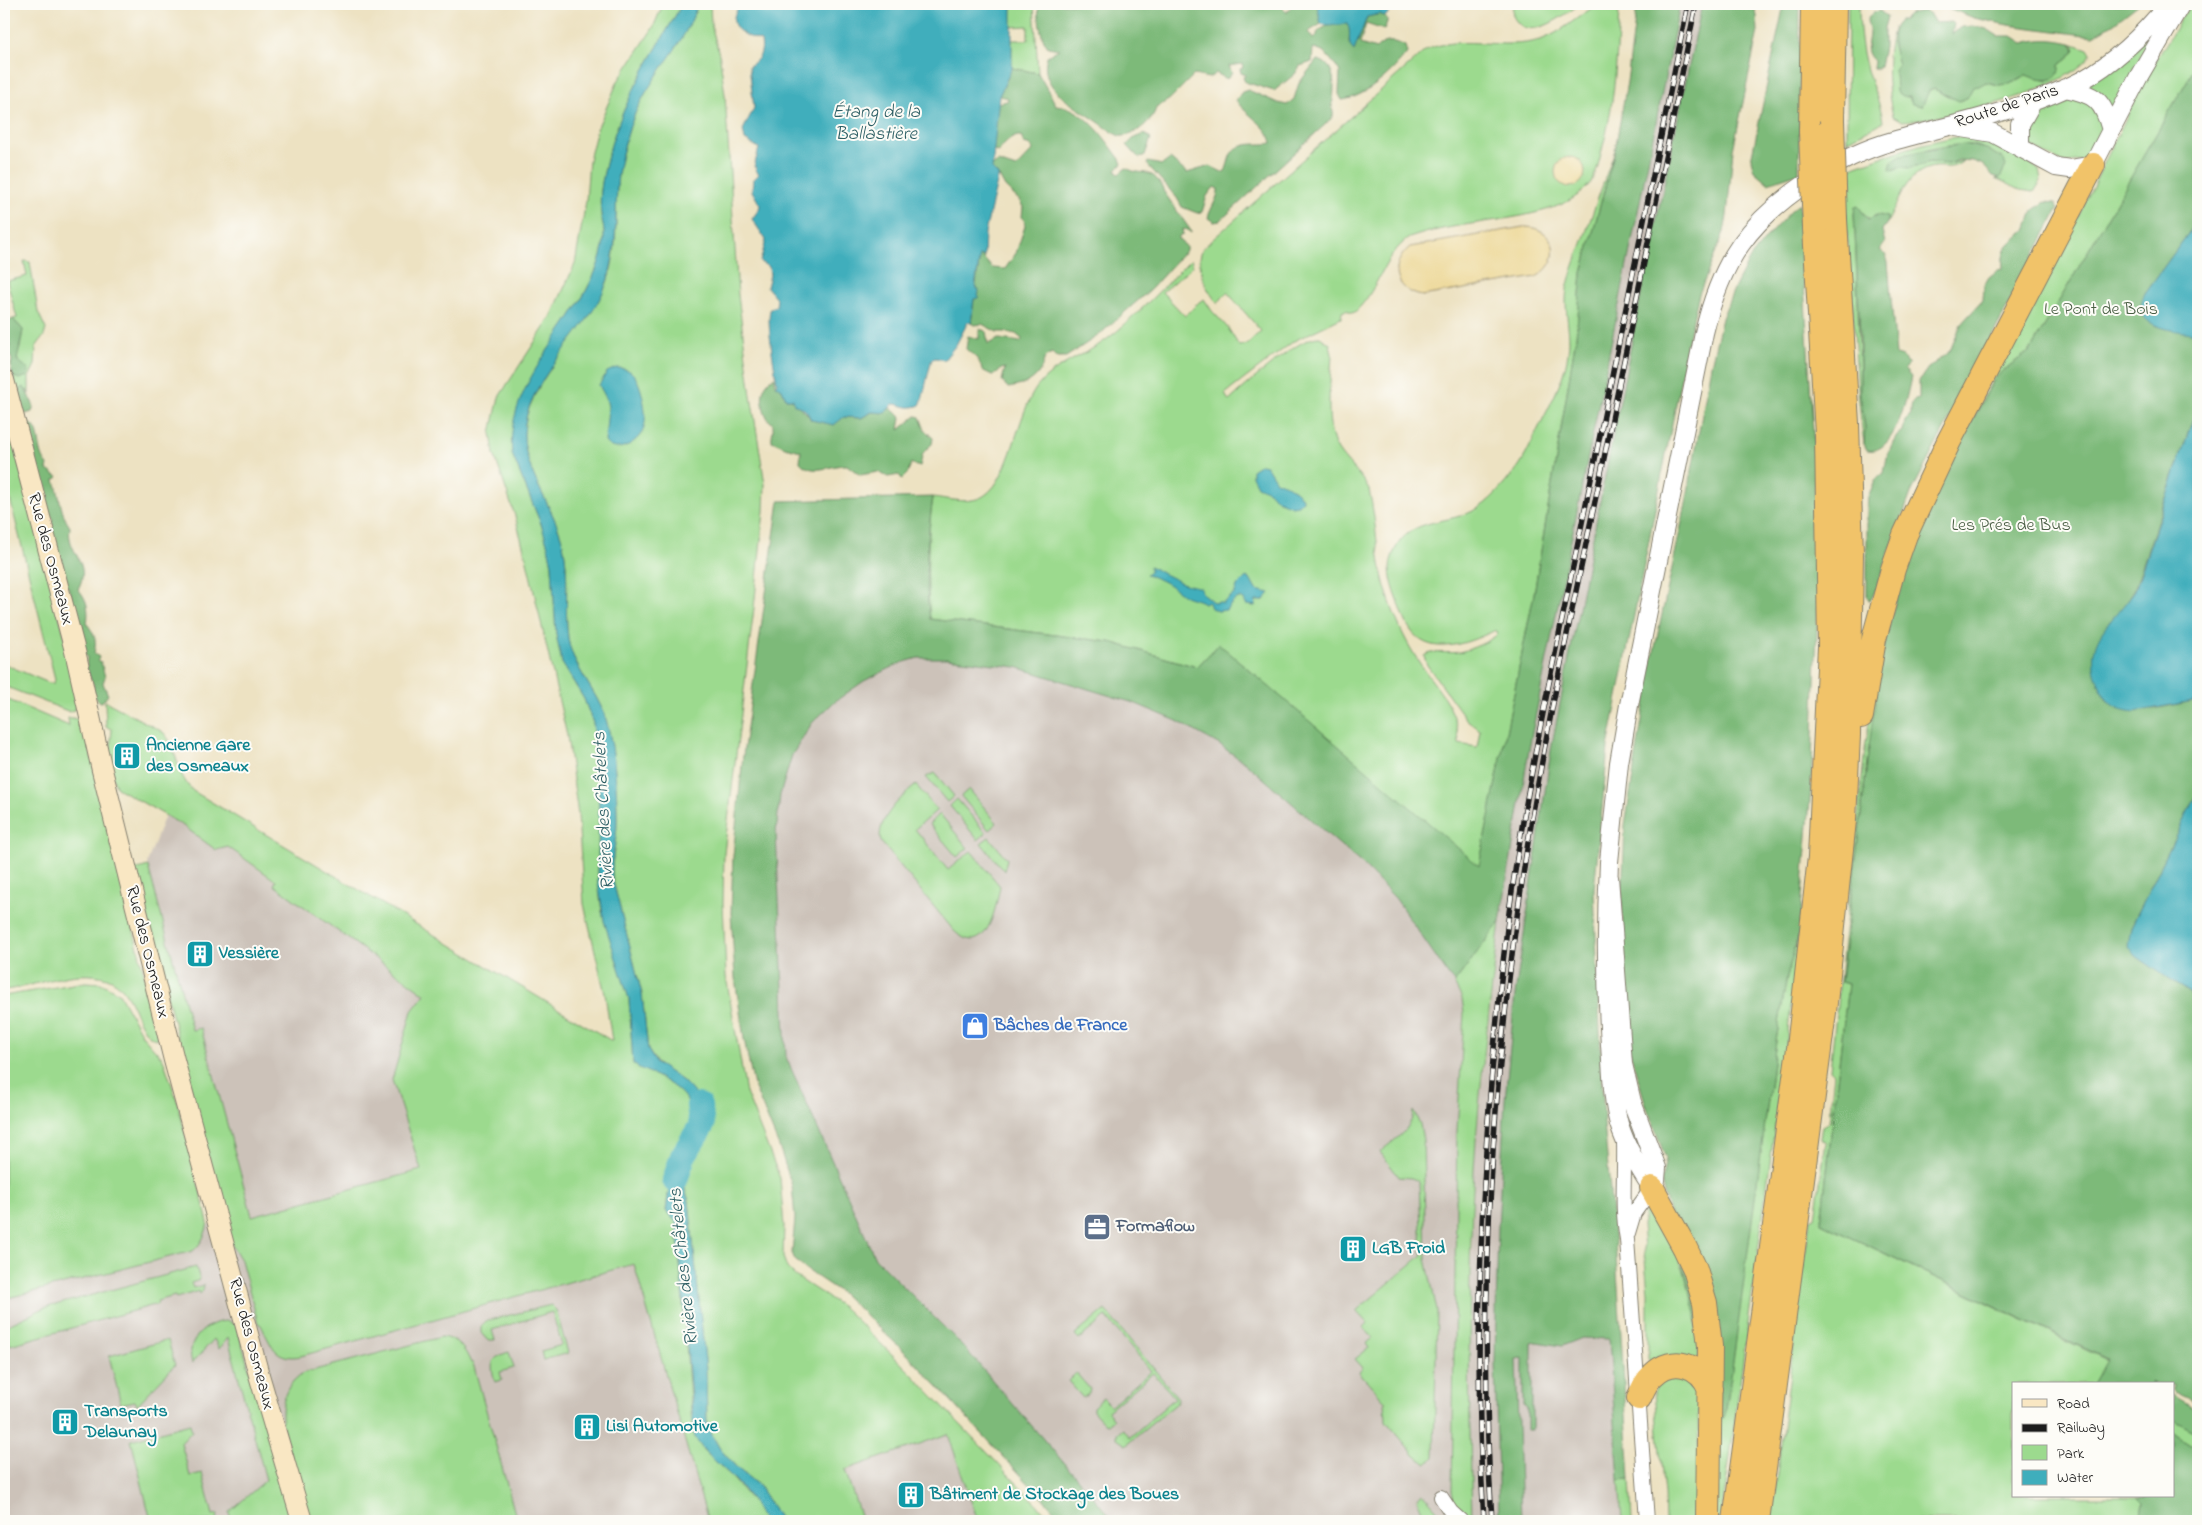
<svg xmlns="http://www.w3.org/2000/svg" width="2202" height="1525" viewBox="0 0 2202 1525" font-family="'Indie Flower',sans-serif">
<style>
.industrial{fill:#ccc2b9}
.green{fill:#9cda8e;stroke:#5c7b55}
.forest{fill:#7dba79;stroke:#4c6b4a}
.sand{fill:#eeda9e;stroke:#857b5d}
.water{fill:#3faebc;stroke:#2e656c}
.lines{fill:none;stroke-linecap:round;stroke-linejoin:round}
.river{stroke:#3faebc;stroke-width:26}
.minor-casing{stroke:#847f6f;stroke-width:16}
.tertiary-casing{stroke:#847f6f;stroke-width:20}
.secondary-casing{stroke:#847f6f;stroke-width:22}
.trunk-casing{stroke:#847f6f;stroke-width:26}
.minor{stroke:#fff;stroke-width:14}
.tertiary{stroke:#fff;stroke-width:18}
.secondary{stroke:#f9e7c3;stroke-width:20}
.trunk{stroke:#f1c369;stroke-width:24}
.rail-casing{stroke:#1c1c1c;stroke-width:5.5}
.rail{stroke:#fdfcf7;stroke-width:4;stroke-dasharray:11;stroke-linecap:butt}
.trunk-bridge-casing{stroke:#847f6f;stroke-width:26;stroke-linecap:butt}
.trunk-bridge{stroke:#f1c369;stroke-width:24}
.labels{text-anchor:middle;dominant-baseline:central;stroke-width:4;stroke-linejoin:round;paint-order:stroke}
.street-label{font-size:18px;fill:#1c1c1c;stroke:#fdfcf7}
.park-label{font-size:18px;fill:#495e44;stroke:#fdfcf7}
.culture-label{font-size:18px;font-weight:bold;fill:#0d838f;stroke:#fdfcf7;text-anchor:start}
.shop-label{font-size:18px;font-weight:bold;fill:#366cbe;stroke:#fdfcf7;text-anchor:start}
.service-label{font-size:18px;font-weight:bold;fill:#4e5e75;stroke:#fdfcf7;text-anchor:start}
.water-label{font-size:19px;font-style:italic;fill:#2c5e64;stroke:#fdfcf7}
</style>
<rect width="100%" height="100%" fill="#fdfcf7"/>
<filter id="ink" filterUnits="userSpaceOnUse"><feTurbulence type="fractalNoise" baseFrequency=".02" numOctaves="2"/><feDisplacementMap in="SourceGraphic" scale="10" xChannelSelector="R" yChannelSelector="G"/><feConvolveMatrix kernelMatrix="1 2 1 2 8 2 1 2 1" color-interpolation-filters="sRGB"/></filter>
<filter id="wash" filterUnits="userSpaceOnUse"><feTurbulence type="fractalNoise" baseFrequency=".0096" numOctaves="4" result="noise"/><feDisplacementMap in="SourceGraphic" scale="20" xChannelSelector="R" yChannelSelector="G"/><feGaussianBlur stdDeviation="1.12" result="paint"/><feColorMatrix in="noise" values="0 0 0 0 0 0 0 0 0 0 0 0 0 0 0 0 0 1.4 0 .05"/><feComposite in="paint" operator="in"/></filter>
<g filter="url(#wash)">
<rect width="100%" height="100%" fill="#ede2c2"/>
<path class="industrial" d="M1680,4h22l-55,261 -95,479 -57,617 4,160h-385l-153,-177 -86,-86 -89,-201 -10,-224 4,-38 12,-40 20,-32 22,-21 30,-21 37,-18 17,-5h29l70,9 117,36 43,18 41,23 29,20 116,101 33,34 58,84 10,22 -7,126 -5,360 2,10 18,17 -4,-167 6,-180 6,-71 20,-178 31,-184z
M165,815l34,20 17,15 12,-3 215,155 167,268 25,-6 73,257h-704v-242l237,-63 -94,-353z
M1582,1338l27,1 13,182h-101l-5,-163h7v47l4,3v22h5v-87l5,-1 25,4z
M950,1422l84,99h-244l-12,-35z"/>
<path class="green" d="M663,4h19c-29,52 -63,101 -76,160 -4,16 -7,32 -5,49 0,6 3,12 3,18 1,15 -5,34 -12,48 -26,56 -86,110 -80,175l29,70 7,22 4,19 4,69 6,29 22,36 9,24 6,49 -1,110 4,30 27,87 4,65c22,11 73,33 60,65 -4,9 -13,14 -17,25 -7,17 -7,38 -10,57l11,12 15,203 11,24 27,25 26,31 7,15h-55l-74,-257 -333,92c-26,5 -30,-11 -40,-31l-3,-2 -17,-63 -11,-18 -95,-372 13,-4 44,164 9,-2 51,188 169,-46 -29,-90 20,-69 13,-17 -151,-109 2,-4 -48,-34 -12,3 -34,-25 -65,-37 -9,-22 4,-36 -6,-4 -1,-25 58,31c16,17 11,40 30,59l419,250 -7,-47 -21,-90 -6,-89 -11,-79 -41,-179 -11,-41 -21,-62 -3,-21 8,-36 52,-80 24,-53 11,-63 3,-41 8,-31 21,-48 35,-53z
M698,4h12l1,20 9,34 5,37 13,200 13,101 14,88 -1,27 -10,97 -30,245 -1,50 3,73 20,117 34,85 4,48 -1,31 4,11 8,8 49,32 63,61 146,152h-75l-30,-87 -103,36 17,51h-81l-22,-35 -22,-18 -17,-19 -13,-23 -1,-56 -17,-169c-10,-27 -9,-36 7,-61l11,-1 -24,-58 -23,-14 -12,-17 -6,-56 -30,-117c-1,-20 5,-37 5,-56 0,-32 -2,-68 -10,-98 -8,-31 -34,-53 -39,-85 -4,-31 2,-63 -5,-94 -8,-36 -40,-73 -39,-110 1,-49 57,-98 79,-142 16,-33 12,-70 14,-106 1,-20 7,-40 13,-60 15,-45 52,-77 68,-122z
M1012,4h22l4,69 -26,-5 -1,-28h17v-14l-17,1z
M1514,4h66c-14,10 -48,37 -63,18 -5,-6 -6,-11 -3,-18z
M1599,4h14l6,3c-2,49 -4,97 -17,143 -3,11 -5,23 -11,32 -12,17 -33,25 -52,30 -42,11 -88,11 -130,26 -27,19 -30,52 -54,74l-3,1 -6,-3 -4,2 -1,6 -47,23 -69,53 4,7c17,-15 71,-66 91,-64l10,7 2,10c-1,27 -9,72 6,96 9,14 23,24 31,40 9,37 7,76 21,112 6,18 14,36 24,52 19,33 44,50 45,90l18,3 3,-17 -14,-11 -39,-54 -3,-9c7,-6 25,-2 35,-4 13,-3 29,-10 39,-18l-2,-4c-24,11 -63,29 -84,2 -7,-9 -10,-21 -14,-31 -5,-14 -11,-30 -6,-44 14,-41 50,-31 81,-46 17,-8 31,-27 43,-41 10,-13 16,-29 23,-43 14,-28 29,-54 30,-85 0,-18 -5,-36 -2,-53 4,-18 12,-36 18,-54 10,-28 20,-57 30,-85l-33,123 -6,64 -42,257 -55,273 -260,-223 -22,23 -87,-25 -180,-23c-4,-42 -3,-81 3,-122 16,2 38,8 52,-2 26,-17 32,-81 52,-108 17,-22 47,-31 69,-47 31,-24 58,-54 85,-81l2,7 -31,26 23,24 14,-14 5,-3 8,12 16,17 11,18 8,-2 14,-13 -34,-39 -9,11c-12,-12 -25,-40 -14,-56l221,-196c30,-17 72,-2 107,-9 27,-5 44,-26 67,-38z
M1848,4h11c0,21 2,45 8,66 5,18 14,33 16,52l-36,19z
M2190,4h8v58l-168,289 -28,20 -133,374 -28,237 7,2 -27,239 286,137 -14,24h-80v112h124l6,6 -3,19h-369l39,-302 5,-2 11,-75 -6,-3 2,-13 7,-4 5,-48 -4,-4 35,-320 13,-89 51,-161 149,-283 68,-140z
M2164,24l-50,89 -29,-27z
M1894,27l-2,16 6,21 -3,11 11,22h4v4l24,-12 18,9h15l5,-11 13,-5 14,3 16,-3 11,-7 22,6c3,-6 7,-13 12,-17 7,-6 13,-8 15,-18l-4,-3 17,6 3,5c-22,38 -147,65 -189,67l-9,-5c-7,-29 -8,-62 1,-89z
M2076,96l18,9 10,28 -16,26 -24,4 -32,-16 -6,-7c1,-6 0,-14 2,-20 10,-18 29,-23 48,-24z
M1963,136c29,4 53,15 76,34l2,11 -7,11 -14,-2 -24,-12 2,1 4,-21c-10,-5 -18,-11 -29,-13 -15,-3 -68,8 -81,16l9,6 9,1 19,-6 20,2 14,-3c-13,11 -19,3 -34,7 -24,7 -31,35 -42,55v-6c-7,-2 -12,-4 -17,2l-8,-7 -8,1c3,59 5,118 6,177 0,18 7,35 4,54 -8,-55 -9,-110 -13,-165 -2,-29 -9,-79 -3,-107l3,-4c36,-13 73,-27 112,-32z
M24,261l6,1 8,50 8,17 -2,7 -8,11 -1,18 -6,12v17l-2,-4 -9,7 -2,6 -5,-40 2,14 7,-14 -4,-6 4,-9 3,-18 -10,-11 4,-1 -10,-37 20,-5z
M4,406l66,251 7,45 -3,8 -4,2 -66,-26v-22l45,19h5l1,-4 -51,-204z
M4,698l65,28 -1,-8c8,-1 12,3 16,8l75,309 -3,4c-20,-4 -20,-51 -49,-61 -33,-11 -71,9 -103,12z
M935,773l19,23 -7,6 -21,-25z
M916,785l21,25 -22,19 33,41 23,-19 29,35c-4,21 -13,75 -46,45l-73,-89c-6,-21 20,-45 35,-57z
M969,789l28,34 -8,7 -28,-34z
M957,799l29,34 -8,7 -28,-34z
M940,814l28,34 -11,9 -28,-33z
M989,837l18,22 -3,12 -23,-28z
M1500,922c-10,82 -21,165 -26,248 -7,117 -5,233 -2,349l-18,-18 -2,-10 5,-360 7,-118 -2,-14 -8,-16z
M1799,933l-11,98 -62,454 -6,36h-6l1,-107 8,4 3,-10 50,-367 11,-65z
M85,982l16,1 18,10 23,42 21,24 13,38 32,125c-2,12 -6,21 -15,29l-189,48v-303z
M1413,1111l7,13 3,16 3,118 11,53 -3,146 -6,7 -12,-7 -30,-36 -1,-20 -26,-29 4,-4 -8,-9 14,-11 -3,-4 7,-6 -10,-11 4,-4 -11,-12 66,-56 -3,-74 -8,-3 -12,-1 -19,-25c12,-11 33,-22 33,-41z
M1653,1205l30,63 13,43 3,46 -3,2 -34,-1 -12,3 -2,-2v-66l-6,-67 2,-12z
M196,1267l4,13 -9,3 2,5 11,-3 -1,6 -3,3 -1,-3 -23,7 -1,-2 -18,5 1,3 -148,41 -3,-13h-3v-5l40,-19z
M551,1305l5,5 12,43 -25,7 -2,-9 21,-6 -10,-33 -60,18 3,10h-8l-6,-7v-7l5,-5z
M1105,1310l73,88 -2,6 -50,41 -9,-6v-5l6,-5 7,8 45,-39 -22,-25 -45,38 6,8 -6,5 -4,-1 -11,-12v-4l10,-9 8,8 40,-35 -45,-54 -27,22 -4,-4z
M226,1321l10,3 58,197h-63l-2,-9 37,-32 -38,-142 -9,11 -5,-10 -22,24c-7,-22 14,-41 34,-42z
M441,1337c17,1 24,12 30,26h2l44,158h-209l-25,-93c-3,-22 0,-42 20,-55z
M168,1340l7,25 -38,40 -2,-4 -14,3 -12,-48z
M509,1352l5,16 -14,4 2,8 -7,2c-5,-19 -5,-24 14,-30z
M1076,1373l14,16 -1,4 -6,5 -15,-17z
M1677,1373l21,11 1,137h-34l-1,-28 -10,-101 4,-10z
M2173,1420l25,13v16l-25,-16z
M190,1424l2,7 -11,12 9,33 12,-3 11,42 5,-1 -1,7h-66l-20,-81z
M1630,1479l2,42h-10l-3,-41z
M1422,1493l25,28h-21l-9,-22z"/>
<path class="forest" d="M1038,4h242l7,9c4,-13 19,-9 30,-9l4,20 -13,8 5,7 5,-4 -1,-2c6,-8 21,-10 30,-9l3,4 -1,16h8l10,-27 13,-3 7,5v3l-3,8 -18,-6 -6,20 16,5c8,-9 18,-9 29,-3l2,7c-13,18 -42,45 -65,47l-3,-6 1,-22 -3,-5 -12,-14 -12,-5 -1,14 -12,4 -5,8 -21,17 -29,-9 -2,-5 3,-2 -5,-2 -1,-4 3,-1 -1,-4 -13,2 3,7 -5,6 -11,-6 -7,5 -15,-3 -24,24 -14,9c-3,13 -23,30 -37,28 -9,-5 -16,-11 -25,-17 -22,-15 -56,-31 -47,-63l12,-7 -11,-2c-9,-12 -9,-29 -10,-43z
M1637,4h43l-149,734 -31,184 -46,61 -58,-84 -33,-34 -31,-27 -85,-74 -29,-20 -41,-23 -43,-18 -118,-36 -69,-9h-29l-17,5 -37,18 -30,21 -22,21 -20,32 -12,40 -4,38 10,224 89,201 86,86 153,177h-50l-156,-166 -65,-61 -39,-26 -9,-8 -3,-7 3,-35 -3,-32 -12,-37 -26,-63 -10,-47 -9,-61 -4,-65 2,-57 10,-101 36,-254 154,-4c-6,41 -9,81 -3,122l180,23 87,25 22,-23 260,222 55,-272 42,-257 6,-64 33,-123 12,-68z
M1702,4h51l4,12 1,15 -25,119 -6,66 -3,16 -25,62 -7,29 -84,424 -14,143 10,233 12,132 14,224 -11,1 -10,-141 -27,-1 -20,8 -25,-4 -5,1v87h-5v-22l-4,-3v-47l-7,1 5,162h-22l-4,-160 3,-133 7,-128 10,-105 37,-251 95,-479z
M1784,4h16l-1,169 -31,10 -14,-12 -3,-11z
M1938,4h201l-26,20 -20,12 -85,-11 -34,-7z
M1880,11l7,6 -3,11v19l-4,20 -3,2 -4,-1 1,-7c-11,-10 -5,-18 -5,-30 1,-2 -2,-7 -2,-11l6,-8z
M1922,11l7,2 6,10 17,-1 2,2 -2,10 10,-7 11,-1 14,3 11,7h14l11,7c18,-5 31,-4 48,0l4,6 -8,11 -8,5c2,21 -21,15 -33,10l-16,9 -11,1 -13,-3 -7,4 -6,1 -6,11 -8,3 -25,-12 -5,2 -7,15 -10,-2 -2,-7 -8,-1 -6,-4 -1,-21 3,-7c-4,-13 -11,-34 2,-44h4l7,-7z
M1317,60c20,3 18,30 15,45 -1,3 2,7 1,11l-4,5 -109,100 -6,1 -6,-4c2,-10 11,-20 10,-29l-4,-2 -7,9 -5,16 -5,1 -15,-6 -5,-9 -30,-34 1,-2 14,3 8,-6 17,14 23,-7 14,7c4,-6 4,-13 7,-19 10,-14 27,-8 41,-11 -3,-18 -27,-28 -36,-43l6,-8 6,-2 30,13 9,2 7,-6 5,-16z
M2198,62v158l-53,73 -4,21 15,12 42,8v70l-64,186 -11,18 -14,14 -10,63 10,18 45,6 44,-9v91l-67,136 5,29 62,43v404l-25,-12v-7h-15l-7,-3 4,3h-62l14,-25 -286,-136 27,-239 -7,-2c8,-64 15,-128 23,-192 9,-80 19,-161 46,-237 20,-60 54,-115 83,-171l9,-11 28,-20z
M1012,68l26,5 18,32c30,3 48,33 64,54l2,5 -6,5 1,4 2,1 7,-6c18,10 26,-4 38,24l27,39v2l-5,-4 -4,1 1,4 -3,1 -2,4 8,7v4l-35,39 -52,46 -33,22h-10l-4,-4c-10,4 -7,8 -11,16 -7,13 -20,17 -33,19l-6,-7 3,-13 -4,1 -3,4 -6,2 -10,-5c-2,-11 -8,-14 -16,-21l2,-13 11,3v-10l7,2 2,13 11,-5 22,3 1,-3 -6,-5 -10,-2h-9l-15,-8 -8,1 -3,-2 9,-69 12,14 13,1 11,-16 9,-27 -1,-7 -2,-2 1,-10 -4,-7 -14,-13 -5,-9 -9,-9 2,-4 5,-3 18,6 17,-18 -2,-4 -7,-2 -3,-8c-10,-1 -18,10 -23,16l-6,-1 6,-48 9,-2 1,-3 -9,-2z
M1144,134l7,4 -6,17 -6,3 -12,-13 7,-7z
M1963,144l24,5 17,11 2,6 -6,12 -7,-2 -10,-11 -10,-4 -14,-1 -10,4 -20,-2 -16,6 -12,-1 -8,3 -3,-1 2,-8 9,-6z
M2045,202l10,1 3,6 -147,284 -37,101 -4,7 -3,-4v-89l1,-11 7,-17 9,-7 3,-16 6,-14 4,-7 6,-5 2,-10 6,-7c0,-6 -1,-15 8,-15v-18l4,-6 5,-7 22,-17 11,-27 22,-24 1,-15 5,-8 9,-7 5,-1c-2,-23 7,-26 23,-39l7,-19z
M1799,203l14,228 5,172 -7,185 -12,145 -12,43 -11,65 -44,329 -7,45 -5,5 -3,-27 -56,-211 5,-23 -20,-54 -17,-56 -4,-52 -3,-98 3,-74 25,-155 36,-167 25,-138 11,-47 11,-27 17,-33 23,-28z
M1858,206l10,13 10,-4 9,2v6l-5,7 3,13 -5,7 6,5 2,8 8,92 7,2 3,5 3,1 -5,6 7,8c-4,20 -16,79 -44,73l-3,-6 1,-17 -5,-33v-60l-6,-121 1,-6z
M13,319l10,11 -6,30 9,7 3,4 -2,5 -7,3 -7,-2 -2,-9 1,-8 -4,-9 3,-5 -7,-6v-16z
M775,377v8l7,4 4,10h7c4,8 14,12 18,21 17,2 17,6 33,-3l17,1 11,-6 13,1 5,-5 11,9 -2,13 17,-14 4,1 5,13 8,8 -1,6 -9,9 -3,13h-4l-5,-3 -3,10 -6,6 -3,-4 -11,2 -10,-5 -18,3 -13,-10c-15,-1 -34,12 -47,-3l1,-11 -16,-4 -13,-6c-1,-5 2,-12 1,-16 -1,-3 -4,-4 -5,-6 -8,-14 -9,-35 7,-42z
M24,387l10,19 -2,6 -6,2 -4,-2 -4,-15 2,-8z
M29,423c15,6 6,29 19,42l-1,5 11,7 -3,3c5,16 5,33 15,47 -5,25 23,35 8,62 10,11 11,21 9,35 8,10 10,17 7,29l5,4 -1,3 3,2 4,15 -2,6 5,12 -6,7 -4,-1 -7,-11 3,-4c-5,-9 -9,-19 -7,-29 -8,-10 -9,-19 -4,-31l-8,-5 -5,-30 -9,-14 -10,-51 2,-8 -8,-8 -11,-50c3,-12 -5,-21 -8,-33z
M2173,1395l25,15v23l-25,-13z
M2173,1433l25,16v72h-58l3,-19 -6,-6h36z"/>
<path class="sand" d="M1555 172a15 15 0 1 1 30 0a15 15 0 1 1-30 0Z
M1523,227c33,-1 42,34 13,50l-114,19c-27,-5 -34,-31 -12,-49z"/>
<path class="water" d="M682,4h16c-15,46 -52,75 -68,122 -6,20 -12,40 -13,60 -2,36 1,72 -14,106 -21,47 -78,89 -79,142 -1,37 31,74 39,110 7,32 1,63 5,94 5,32 31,54 39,85 8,30 10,66 10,98 0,19 -6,36 -5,56l30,117 6,56 8,13 27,18 29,31 -5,27 -11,1 -6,-5c14,-28 -13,-49 -36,-60 -7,-4 -15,-6 -21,-11l-4,-65 -25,-78 -6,-39 1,-110 -6,-49 -9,-24 -22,-36 -6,-29 -4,-69 -4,-19 -7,-22 -29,-70c-7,-67 54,-118 80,-175 7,-14 13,-33 12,-48 0,-6 -3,-12 -3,-18 -2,-17 1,-33 5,-49 13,-59 47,-108 76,-160z
M741,4h271v64l-13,28 -7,73 6,6v3l-13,55 -1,24 -4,-2 -5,32 4,3 -1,8 -4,1 -3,24 -3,-1 -12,23 -12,15 -8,-2 -4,1c-3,8 -9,42 -12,46 -2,1 -6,2 -8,2 -7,1 -12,-3 -19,-3l-8,9 -13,-1 -11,6 -17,-1 -10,8 -23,-5c-3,-8 -8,-14 -17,-15l-1,-6h-7l-4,-10 -7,-4 2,-2c-2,-14 -12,-65 -6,-75l5,-2 1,-7 -10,-12 3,-12 -1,-8 -9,-5 6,-22 -14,-21 7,-10 1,-4 -8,-14 1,-11 6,-6 -4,-5 2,-2h-3l5,-19 -14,-8 -2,-10 11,-22 -5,-42c11,-6 14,-14 12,-25 -19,-6 -38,-15 -20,-37z
M1317,4h79l-11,13 -5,-3 -13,3 -13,34c-9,-8 -1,-18 -7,-27l-18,2 -8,-2z
M2198,220v114c-23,-4 -71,-5 -53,-41z
M616,368c6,0 13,1 17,6 9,9 16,45 10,56 -5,13 -28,26 -38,12l3,-35 -2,-9 -7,-13 8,-13z
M2198,404v296l-63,12c-17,-2 -26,-6 -33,-21 -24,-50 8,-64 33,-101z
M1261,464l5,1 10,16 13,5 14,12v2l-5,5 -6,1 -15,-6 -8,-9 -12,-5 -5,-10v-6z
M1150,566c9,6 19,10 28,15 4,3 17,5 23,7l1,5 12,10 6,-1 2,2 12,-10 4,-9 8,-8 4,2 6,11 14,3 -7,8h-7l-1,5 -9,-1 -2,-5 -4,-2 -4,1 -10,11 -8,1 -7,-3 -3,-7 -4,2c-7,-5 -16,-4 -22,-9 -12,-9 -20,-15 -36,-19l4,-3z
M2198,791v208l-62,-43 -8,-11 3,-18z
M681,1142l9,8c-11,22 -9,29 -1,51l17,169 1,56 13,23 17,19 22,18 22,35h-18c-8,-18 -20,-34 -35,-48 -12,-12 -27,-22 -34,-38l-17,-212 -11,-12 6,-47z"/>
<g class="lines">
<path class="river" d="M675,1180l8,-24 19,-31 -3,-19"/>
</g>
</g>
<g filter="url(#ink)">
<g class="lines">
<g class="minor-casing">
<path id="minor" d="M1624,1142c1,33 -3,65 3,97l20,282
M1628,1233l6,-20 18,-25
M1441,1497l10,15 10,9"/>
</g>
<g class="tertiary-casing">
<path id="tertiary" d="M2065,88c30,6 38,12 46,42
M1956,127l37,6 63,34 14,2 23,-4 46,-89 42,-72
M2020,146v-22l13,-23
M1609,877l14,187 9,38 25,66 -1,12 -4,8c-13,-20 -26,-41 -33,-64 -7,-26 -7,-53 -9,-79 -4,-62 -4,-122 -1,-183l10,-99 10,-58 75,-372c17,-73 45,-112 107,-153 25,-17 53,-31 82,-39 63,-18 129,-30 188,-60 34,-19 63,-47 87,-77"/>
</g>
<g class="secondary-casing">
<path id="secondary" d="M4,380l71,271 27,119 72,290 85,315 43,146"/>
</g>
<g class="trunk-casing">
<path id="trunk" d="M1832,120l2,-116
M1811,132l2,-128
M1861,716l13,-77 19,-70 12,-34 44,-94 144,-276
M1652,1188l33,60 10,21 10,34 5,43 -2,175
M1639,1398c4,-9 7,-17 14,-23 20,-20 48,-10 57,14
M1735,1521l64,-473 21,-191 10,-211 -3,-212 -12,-206
M1757,1521l67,-509 20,-192 4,-85 3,-181 -4,-130 -12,-204"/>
</g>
<use href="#minor" class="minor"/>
<use href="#tertiary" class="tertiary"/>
<use href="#secondary" class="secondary"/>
<use href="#trunk" class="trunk"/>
<g class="rail-casing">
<path id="rail" d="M1484,1521c-12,-197 -1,-397 23,-593 17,-133 46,-264 73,-395 36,-176 72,-353 108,-529
M1492,1521c-14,-215 -1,-433 31,-646 20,-135 50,-269 78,-402 32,-156 64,-313 95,-469"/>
</g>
<use href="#rail" class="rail"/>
<g class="trunk-bridge-casing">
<path id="trunk-bridge" d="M1832,120l3,100
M1811,132l4,96"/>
</g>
<use href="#trunk-bridge" class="trunk-bridge"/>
</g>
</g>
<defs>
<g id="building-square" transform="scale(1.4375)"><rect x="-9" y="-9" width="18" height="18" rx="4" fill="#0f9aa8" stroke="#fdfcf7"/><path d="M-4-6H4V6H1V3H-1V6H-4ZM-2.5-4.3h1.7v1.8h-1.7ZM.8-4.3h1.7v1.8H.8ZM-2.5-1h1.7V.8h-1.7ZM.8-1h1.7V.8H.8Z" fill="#fff"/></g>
<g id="shop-square" transform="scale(1.4375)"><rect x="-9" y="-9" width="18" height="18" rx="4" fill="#3f7fe0" stroke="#fdfcf7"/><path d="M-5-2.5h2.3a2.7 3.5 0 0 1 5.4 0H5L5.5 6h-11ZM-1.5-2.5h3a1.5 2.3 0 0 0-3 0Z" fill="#fff"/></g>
<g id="office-square" transform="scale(1.4375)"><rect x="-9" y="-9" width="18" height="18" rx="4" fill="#5c6f8a" stroke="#fdfcf7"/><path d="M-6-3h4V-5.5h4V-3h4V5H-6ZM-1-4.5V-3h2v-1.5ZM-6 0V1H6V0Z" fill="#fff"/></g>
</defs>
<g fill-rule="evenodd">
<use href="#building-square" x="127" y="756"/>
<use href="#building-square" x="200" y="954"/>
<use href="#shop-square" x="975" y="1026"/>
<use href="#office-square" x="1097" y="1227"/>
<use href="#building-square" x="1353" y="1249"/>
<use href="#building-square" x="65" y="1422"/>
<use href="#building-square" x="587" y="1427"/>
<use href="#building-square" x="911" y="1495"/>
</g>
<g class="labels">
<g class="street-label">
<text transform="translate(2007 107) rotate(-18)">Route de Paris</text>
<text transform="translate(50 559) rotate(75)">Rue des Osmeaux</text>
<text transform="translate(147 952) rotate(76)">Rue des Osmeaux</text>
<text transform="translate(251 1344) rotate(75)">Rue des Osmeaux</text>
</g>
<g class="park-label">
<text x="2101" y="310">Le Pont de Bois</text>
<text x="2011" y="526">Les Prés de Bus</text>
</g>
<g class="culture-label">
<text x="146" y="746">Ancienne Gare<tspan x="146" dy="21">des Osmeaux</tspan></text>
<text x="219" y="954">Vessière</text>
<text x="1372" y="1249">LGB Froid</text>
<text x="84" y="1412">Transports<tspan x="84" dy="21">Delaunay</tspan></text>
<text x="606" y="1427">Lisi Automotive</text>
<text x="930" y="1495">Bâtiment de Stockage des Boues</text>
</g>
<g class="shop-label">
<text x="994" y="1026">Bâches de France</text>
</g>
<g class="service-label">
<text x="1116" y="1227">Formaflow</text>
</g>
<g class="water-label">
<text x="876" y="112">Étang de la<tspan x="876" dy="22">Ballastière</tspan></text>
<text transform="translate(604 811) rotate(-93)">Rivière des Châtelets</text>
<text transform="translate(684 1267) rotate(-96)">Rivière des Châtelets</text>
</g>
</g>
<rect width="2202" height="1525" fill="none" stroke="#fdfcf7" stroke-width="20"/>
<rect x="2012" y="1382" width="162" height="115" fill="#fdfcf7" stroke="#a3a29f"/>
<rect x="2022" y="1399" width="25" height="8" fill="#f9e7c3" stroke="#a3a29f"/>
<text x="2057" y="1408" font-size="15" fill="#1c1c1c">Road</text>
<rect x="2022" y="1424" width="25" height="8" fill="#1c1c1c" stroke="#a3a29f"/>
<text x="2057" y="1432" font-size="15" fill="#1c1c1c">Railway</text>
<rect x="2022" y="1445" width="25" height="15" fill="#9cda8e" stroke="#a3a29f"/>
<text x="2057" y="1458" font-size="15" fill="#1c1c1c">Park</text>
<rect x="2022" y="1470" width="25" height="15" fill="#3faebc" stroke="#a3a29f"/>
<text x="2057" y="1482" font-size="15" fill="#1c1c1c">Water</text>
</svg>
